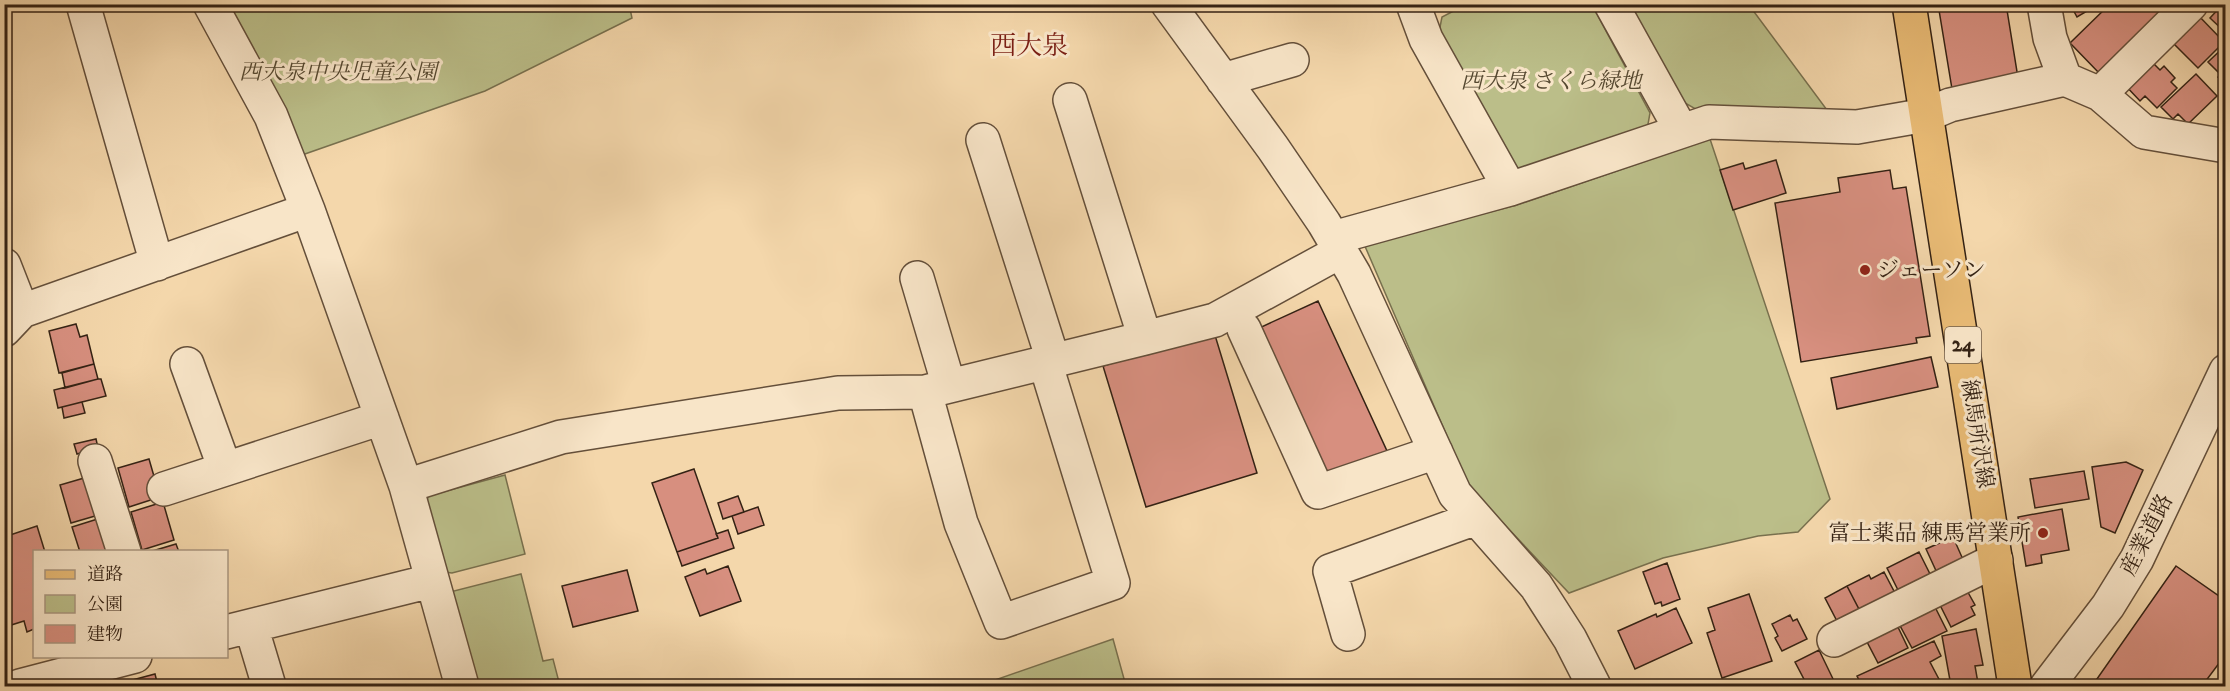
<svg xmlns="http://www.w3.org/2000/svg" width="2230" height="691" viewBox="0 0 2230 691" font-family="'IM FELL DW Pica','Noto Serif JP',serif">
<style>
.green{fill:#bbbe89;stroke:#78704e;stroke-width:1.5}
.building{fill:#d78f7f;stroke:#342214;stroke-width:1.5}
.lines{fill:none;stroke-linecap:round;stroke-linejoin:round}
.minor-casing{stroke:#644f3a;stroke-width:36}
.major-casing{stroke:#342214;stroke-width:36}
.minor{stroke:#f8e5c8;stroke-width:33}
.major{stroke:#eabc76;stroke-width:33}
.poi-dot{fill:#8f2418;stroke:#f8e5c8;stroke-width:2}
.labels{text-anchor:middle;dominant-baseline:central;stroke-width:6;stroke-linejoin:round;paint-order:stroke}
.shield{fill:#f8e5c8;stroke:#6f5c4a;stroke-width:1.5}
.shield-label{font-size:21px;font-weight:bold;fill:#342214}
.park-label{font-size:22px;font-style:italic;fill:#564931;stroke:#f8e5c8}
.poi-label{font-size:22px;fill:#342214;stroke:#f8e5c8;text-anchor:start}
.street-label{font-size:22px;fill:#342214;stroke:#f8e5c8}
.quarter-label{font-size:26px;fill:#7a1f14;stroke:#f8e5c8}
</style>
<rect width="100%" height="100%" fill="#f4d7ab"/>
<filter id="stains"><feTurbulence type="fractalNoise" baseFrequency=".00333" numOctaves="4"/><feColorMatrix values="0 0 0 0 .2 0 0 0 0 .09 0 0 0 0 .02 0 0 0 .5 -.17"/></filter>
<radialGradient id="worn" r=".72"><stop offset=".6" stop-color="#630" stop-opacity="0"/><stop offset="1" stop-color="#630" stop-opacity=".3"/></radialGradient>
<path class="green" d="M629,4l3,14 -147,73 -183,64 -19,-42 -53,-108z
M1465,5h127l58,108 -3,17 -118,43 -15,-7 -75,-134 3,-15z
M1625,5h124l78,105 -128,1 -14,-8z
M1710,139l120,360 -32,33 -40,4 -95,22 -94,35 -100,-106 -105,-243 153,-39z
M505,475l20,79 -73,19 -8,-1 -17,-70 1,-6z
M521,574l22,87 10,-2 7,27h-82l-28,-94z
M1113,639l13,47h-148z"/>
<path class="building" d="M1938,4h68l12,74 -66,11z
M2070,4h29l-22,13z
M2110,4h63l-73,70 -30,-31z
M2223,4h3v29l-16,-15z
M2196,13l28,29 -26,26 -29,-29z
M2224,47l2,1v37l-8,-8 3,-2 -13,-13z
M2150,60l10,10 4,-4 11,12 -4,4 6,6 -20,20 -12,-12 -5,5 -16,-17z
M2196,74l21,22 -29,28 -10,-10 -5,5 -12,-12z
M1776,160l10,33 -53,17 -13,-40 23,-7 2,6z
M1890,170l3,19 13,-2 24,149 -14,2 1,5 -116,19 -26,-159 65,-11 -2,-14z
M1318,301l69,150 -61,28 -69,-150z
M76,324l4,13 7,-2 7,29 -35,9 -10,-42z
M1214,332l43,141 -111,34 -43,-141z
M1931,357l7,30 -101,22 -6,-31z
M94,364l4,15 -33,9 -3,-15z
M98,379h3l5,17 -48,12 -4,-18z
M82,402l3,11 -21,5 -2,-11z
M96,439l2,9 -21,6 -3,-10z
M149,459l11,38 -31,10 -11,-39z
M2126,462l17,8 -28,63 -14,-6 -9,-60z
M694,469l24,69 -41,14 -25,-69z
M2084,471l5,28 -54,9 -5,-29z
M91,476l11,38 -31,9 -11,-38z
M738,496l6,16 -21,7 -5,-16z
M163,502l11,38 -32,10 -11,-38z
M758,507l6,18 -26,9 -6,-18z
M2062,509l7,41 -28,5 1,8 -16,3 -8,-49z
M104,517l10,35h-34l-8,-25z
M37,526l8,26h-11v77l-7,3 -3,-11 -16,5 -4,-9v-80z
M728,530l6,18 -52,18 -5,-14 41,-14 -2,-4z
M1953,537l12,27 -27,11 -12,-26z
M176,544l3,8h-30z
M1919,552l12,24 -32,16 -12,-24z
M1667,563l13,36 -18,7 -1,-4 -6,2 -12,-32z
M728,566l13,35 -41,15 -15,-39 20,-8 2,5z
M2176,566l50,35v53l-24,32h-110z
M627,570l11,41 -65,16 -11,-41z
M1884,572l12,23 -35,18 -14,-27 22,-11 2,4z
M1847,586l14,27 -22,12 -14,-27z
M1965,587l10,18 -4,2 4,8 -24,12 -13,-26z
M1749,594l23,67 -50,17 -15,-45 8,-3 -7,-22z
M1933,603l14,28 -35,17 -15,-28z
M1676,608l16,35 -57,26 -17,-38 38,-17 1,3z
M1790,615l3,6 4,-2 10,20 -25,12 -7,-13 3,-2 -6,-12z
M1896,623l12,25 -30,15 -13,-25z
M1976,629l7,36 -8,1 3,17 -27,3 -9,-50z
M1934,641l7,15 -11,6 11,21 -3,3h-76l-5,-10z
M1819,650l16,33 -7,3h-15l-3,-5 -4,2 -11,-21z
M155,674l3,12h-36l-1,-3z"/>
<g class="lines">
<g class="minor-casing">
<path id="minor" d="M83,4l74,260
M210,4l61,112 37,94 98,276 56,200
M1168,4l105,144 51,75 30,51 101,220 81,92 34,53 24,47
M1413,4l13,35 84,150
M1611,4l70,126
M2044,4l6,34 15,41
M1223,80l69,-20
M2100,94l91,-90
M1070,100l75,238
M983,140l70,220
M1333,238l177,-49 199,-67 148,5 69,-12 24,-10 115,-26 35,15 44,38 82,14
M4,265l18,46
M917,278l32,108
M1244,329l74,163 118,-40
M4,330l18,-19 286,-101
M187,364l38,105
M925,392l36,131 40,99 112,-39 -68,-221
M95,461l29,91
M406,486l155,-49 277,-44 87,-1 220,-54 70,-18 126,-69
M164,489l218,-71
M251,626l18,60
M226,632l205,-51
M1348,634l-18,-63 146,-53
M1834,640l162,-80
M20,686l115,-30
M2047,686l61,-80 29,-47 89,-188"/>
</g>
<g class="major-casing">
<path id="major" d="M1909,4l106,682"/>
</g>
<use href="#minor" class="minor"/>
<use href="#major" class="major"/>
</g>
<g class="poi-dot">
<circle cx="1865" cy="270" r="6"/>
<circle cx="2043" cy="533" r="6"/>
</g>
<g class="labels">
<rect class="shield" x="1945" y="327" width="36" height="36" rx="4.5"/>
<g class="shield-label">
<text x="1963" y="345">24</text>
</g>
<g class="park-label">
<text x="338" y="72">西大泉中央児童公園</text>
<text x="1551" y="81">西大泉 さくら緑地</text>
</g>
<g class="poi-label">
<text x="1877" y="270">ジェーソン</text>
<text x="2031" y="533" text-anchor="end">富士薬品 練馬営業所</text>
</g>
<g class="street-label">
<text transform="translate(1977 434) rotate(81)">練馬所沢線</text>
<text transform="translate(2147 535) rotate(-63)">産業道路</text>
</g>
<g class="quarter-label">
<text x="1029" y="46">西大泉</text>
</g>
</g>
<rect width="2230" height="691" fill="none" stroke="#f4d7ab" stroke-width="24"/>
<rect x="6" y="6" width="2218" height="679" fill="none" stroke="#342214" stroke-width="3"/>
<rect x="12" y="12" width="2206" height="667" fill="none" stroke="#342214" stroke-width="1.5"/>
<rect x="33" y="550" width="195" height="108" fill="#f8e5c8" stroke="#aa9780" stroke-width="1.5"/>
<rect x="45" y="570" width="30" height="9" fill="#eabc76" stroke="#aa9780" stroke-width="1.5"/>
<text x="87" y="580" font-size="18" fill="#342214">道路</text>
<rect x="45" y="595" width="30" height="18" fill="#bbbe89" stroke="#aa9780" stroke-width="1.5"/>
<text x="87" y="610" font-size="18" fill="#342214">公園</text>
<rect x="45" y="625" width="30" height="18" fill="#d78f7f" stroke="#aa9780" stroke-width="1.5"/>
<text x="87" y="640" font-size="18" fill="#342214">建物</text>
<rect width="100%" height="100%" filter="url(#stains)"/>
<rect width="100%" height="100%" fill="url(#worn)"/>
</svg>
